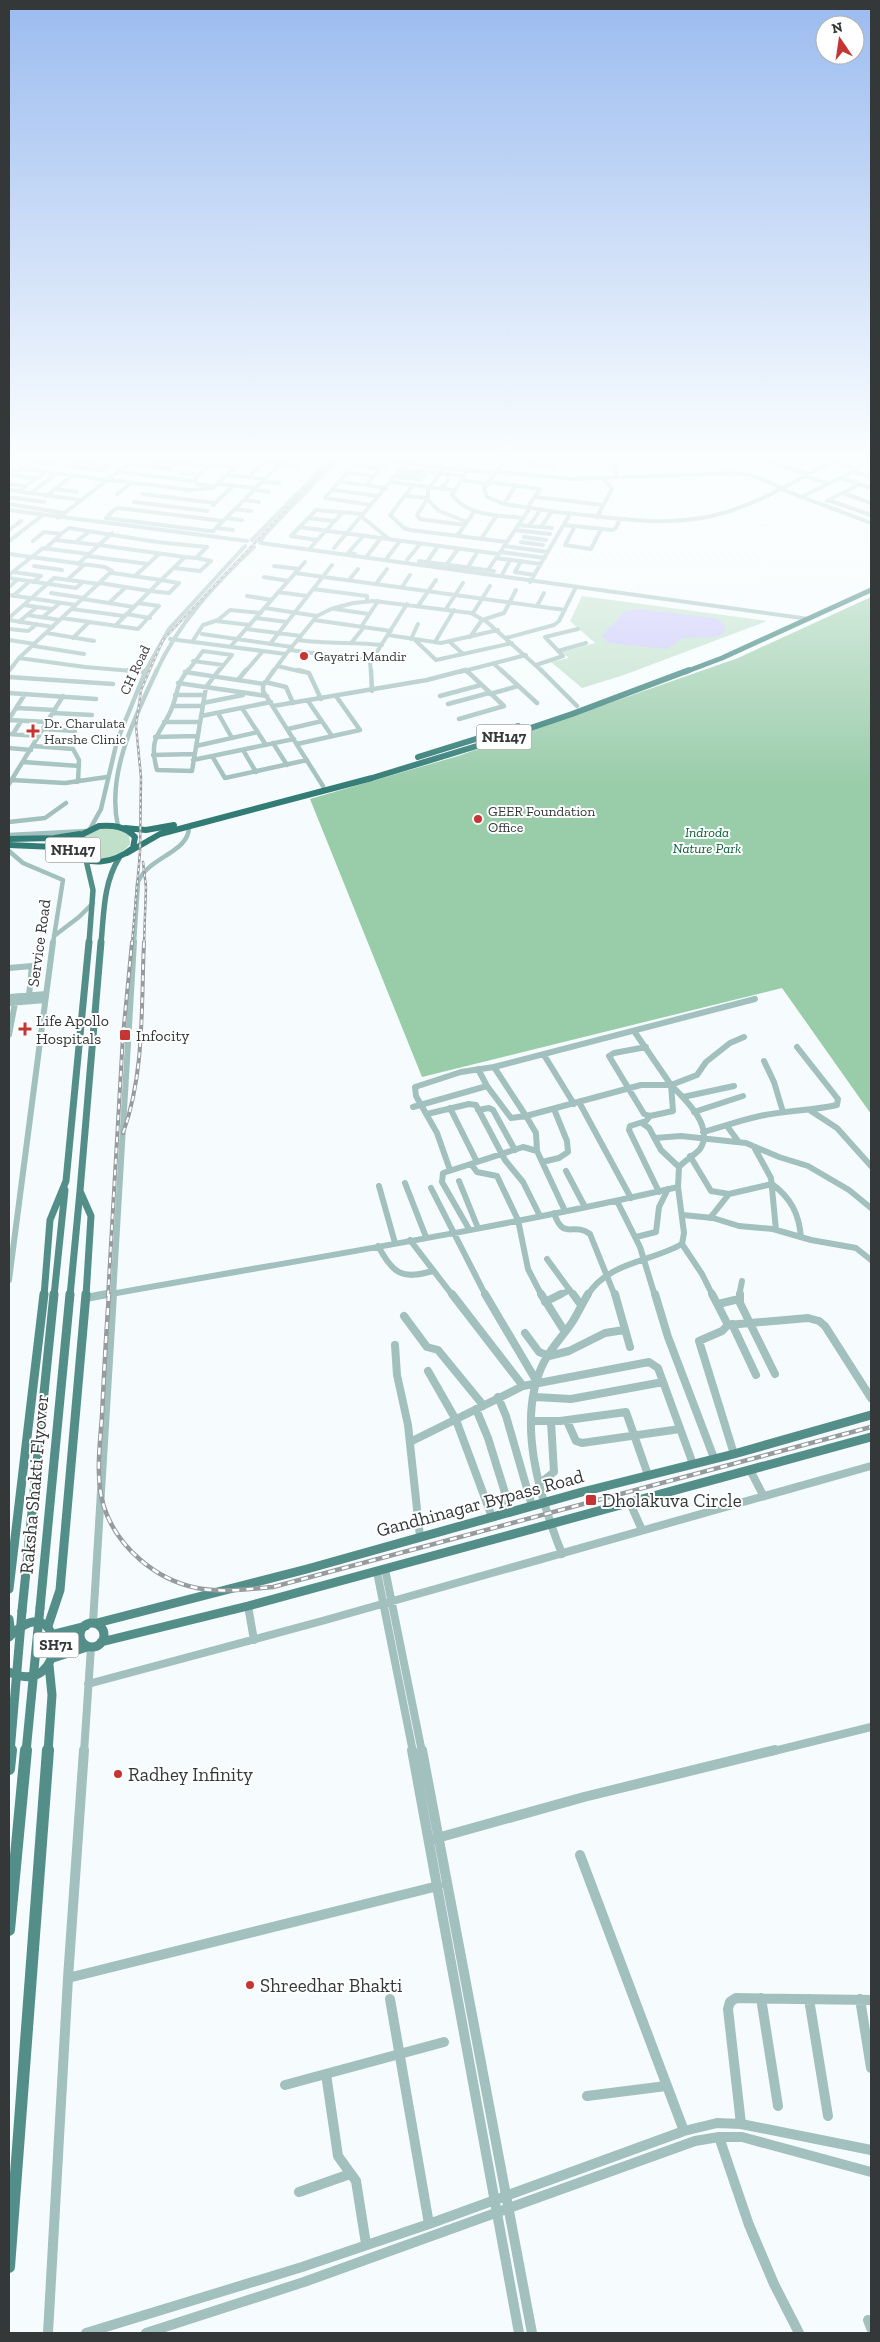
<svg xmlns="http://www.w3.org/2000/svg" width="880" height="2342" viewBox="0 0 880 2342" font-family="'Zilla Slab',serif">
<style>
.green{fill:#c0e0ca}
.forest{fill:#99cca9}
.water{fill:#c9c6fa}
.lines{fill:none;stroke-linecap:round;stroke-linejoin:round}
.minor-far4{stroke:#a2c0bd;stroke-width:4}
.minor-far3{stroke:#a2c0bd;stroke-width:4.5}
.minor-far2{stroke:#a2c0bd;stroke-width:6}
.minor-far1{stroke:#a2c0bd;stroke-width:8}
.minor{stroke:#a2c0bd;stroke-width:10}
.major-far3{stroke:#548e89;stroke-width:5.5}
.major-far2{stroke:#548e89;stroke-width:7}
.major-far1{stroke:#548e89;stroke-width:9}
.major{stroke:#548e89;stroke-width:12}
.highway-far1{stroke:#337c76;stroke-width:5}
.highway{stroke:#337c76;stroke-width:6}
.rail-far2-casing{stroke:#979b9d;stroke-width:2.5}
.rail-far1-casing{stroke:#979b9d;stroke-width:4}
.rail-casing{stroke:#979b9d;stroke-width:4.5}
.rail-far2{stroke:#fff;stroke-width:1;stroke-dasharray:3;stroke-linecap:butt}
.rail-far1{stroke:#fff;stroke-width:2;stroke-dasharray:5.5;stroke-linecap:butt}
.rail{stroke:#fff;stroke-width:2.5;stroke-dasharray:7;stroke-linecap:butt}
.minor-bridge{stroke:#a2c0bd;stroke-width:4}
.major-bridge-far1{stroke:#548e89;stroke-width:9}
.major-bridge{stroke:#548e89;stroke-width:12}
.poi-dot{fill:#c43533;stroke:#fff;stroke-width:2}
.labels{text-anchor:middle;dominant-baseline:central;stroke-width:4;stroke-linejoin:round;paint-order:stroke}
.far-poi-label{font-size:14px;fill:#353839;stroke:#fff;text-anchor:start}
.far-street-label{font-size:14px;fill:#353839;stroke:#fff}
.far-park-label{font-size:14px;font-style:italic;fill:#096036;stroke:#fff}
.shield{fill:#fff;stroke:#727474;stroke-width:1}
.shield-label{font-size:15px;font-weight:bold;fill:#353839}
.street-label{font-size:16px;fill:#353839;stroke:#fff}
.poi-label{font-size:16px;fill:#353839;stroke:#fff;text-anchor:start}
.near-street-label{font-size:19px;fill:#353839;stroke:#fff}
.near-poi-label{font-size:19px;fill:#353839;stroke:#fff;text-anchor:start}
</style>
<rect width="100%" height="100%" fill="#f6fcfe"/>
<path class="green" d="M582,596l185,25 -143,54 -42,13 -31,-26 18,-4 -7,-6 33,-9 -25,-22z
M101,828h16l12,6 1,10c-10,15 -42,22 -54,5l3,-11z"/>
<path class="forest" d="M871,597v517l-89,-126 -360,89 -112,-278 148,-43 280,-98z"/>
<path class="water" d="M637,609l78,9 9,6 1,5 -2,5 -8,3 -32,1 -16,11 -58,-6 -7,-6c2,-9 16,-13 21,-25z"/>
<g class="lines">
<path class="minor-far4" d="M19,461l-1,3 3,4 9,2 160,20 23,-2 29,-27
M27,461l74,9 7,-4
M74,461l35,5
M161,461l26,3 7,-2
M256,461l39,5 7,-5
M394,461l13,2
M504,461l-20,28 3,8 17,7 66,10 -40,68
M554,461l3,1
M577,461h3
M611,461l7,16
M768,461l39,13
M834,462l24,7
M191,464l45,3
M406,464l18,2 -2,2
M529,464l24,3
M129,465l21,1 7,-5
M354,465l27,3 7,-7
M151,466l18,3 7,-6
M424,466l72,7
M856,468l14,-7
M9,469l9,2 3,-3
M402,469l62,7
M468,470l-16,25c17,22 46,20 71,23
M120,472l73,9 17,-17
M497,472l75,7 166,-6 15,3 28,11
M180,473l20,2
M398,473l27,3
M12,475l24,3
M228,475l37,4
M805,476l22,7
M248,477l16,-15
M395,477l26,3
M839,478l32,10
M194,480l3,4 14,2
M461,480l27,4
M263,482l16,1
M340,482l26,3 15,-17
M391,482l22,3 -23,30 14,13 6,2 97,12
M489,482l51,7 -13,19
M9,484l17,2
M218,484l38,4
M366,485l20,3
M413,485l41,5
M441,488l7,-8
M778,488l93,35
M55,489l22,3
M9,490l71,10
M254,490l15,2
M333,490l45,6
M19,491l26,-19
M31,493l25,-19
M843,493l28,10
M117,494l14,-11
M143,494l72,9
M46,496l26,-20
M406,496l22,2 -11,17 3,4 45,6
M536,497l67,8
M801,497l51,-25 19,5
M16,498l28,4
M428,498v-9l14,-17
M427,499l12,12 28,11
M244,500l15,2
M828,500l43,15
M827,501l33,-17
M134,502l73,9
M9,504l55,9
M504,504l12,-19
M213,505l21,-20
M371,505l-46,-7 22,-25 27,3
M119,508l104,13 -10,10h-3l-104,-13 9,-9z
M235,509l16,2
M9,510l238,31
M568,513c52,6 105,15 155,0 39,-11 75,-34 111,-52
M361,516l28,23
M597,517l15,-28 -9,-11
M58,518l74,-57
M226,518l16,2
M308,518l26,3
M223,521l57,-57
M518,525l34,3
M565,525l47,5 4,-2 4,-9
M529,526l12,-17
M575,526l-10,19 26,4 10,-20
M299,527l200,27
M541,527l11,-16
M216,528l17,2
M9,530l12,-9
M515,530l35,4
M112,533l-13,12 86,12
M61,534l8,-6 88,14 50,5
M457,536l17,-24
M524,537l22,3
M481,539l16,-24
M55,540l44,5 -21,19
M252,540l77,-79
M317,540l-26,-4 25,-26 47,4
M9,541l34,-26
M33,541l11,-9 17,2 -16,15
M76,542l14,-11
M260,542l5,-8 71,-73
M521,542l22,3
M261,543l548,76
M504,546l44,6
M311,547l32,-35
M334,548l74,-87
M500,552l45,6
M9,554l96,13 7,4 -93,87
M355,554l-7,-1 15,-17
M87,556l61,8
M367,556l14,-18
M387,558l13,-17
M496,558l45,6
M407,560l13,-16
M419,561l75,10
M521,561l-6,11 19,3
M427,562l11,-16
M447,564l11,-15
M34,566l28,4
M274,566l25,3
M468,567l10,-16
M174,568l26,3 11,-10 -14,-3
M488,570l42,-62
M13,572l28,4 -8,6
M112,573l49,7 24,-23 11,1 11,-11
M295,573l270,37
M503,573l7,-13
M9,575l34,-27 45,6
M135,576l24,-22
M264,577l24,4
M9,578l67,10 7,-6
M67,580l17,-15
M161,580l18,3 -10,10 -19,-2z
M349,580l9,-11
M100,583l50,8
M376,584l11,-15
M9,587l8,-7
M402,587l8,-12
M313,589l54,7v5
M278,592l29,4
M51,593l33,5
M9,595l67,10
M13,596l17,-15
M247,596l25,4
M83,599l51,8
M109,603l17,-16
M24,605l13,2 -10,8
M418,606l18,-26
M537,606l7,-13
M37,607l15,2
M265,608l52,8
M72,609l52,7
M335,609l34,5
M446,609l17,-26
M473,613l17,-27
M126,614l24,4
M43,617l17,-14
M9,618l45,-40 45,6
M62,618l76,11 21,-23 -21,-3
M256,618l31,4
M9,620l44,7
M314,620l77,11
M216,621l34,4
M19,622l8,-7 33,5
M115,626l35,-35
M361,627l17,-26
M9,629l19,2 9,-7
M247,629l54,7
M47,633l47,8
M202,634l90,13
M388,635l53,8 57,-13
M470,637l12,-17 22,-7 12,-23
M73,638l16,-16
M506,638l48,-13 5,-4 17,-34
M170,639l116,15 -13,18
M411,639l7,-15
M9,640l26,4
M298,640c28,4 56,2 84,5
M415,640l21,20 27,-6
M192,642l11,-17 15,-5 12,-10 31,3
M352,642l12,-15
M435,642l19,-32
M450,642l13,12 49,-11
M270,644l62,-79
M34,646l50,8
M231,646l74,-84
M290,650l82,11
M558,651l28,-8
M286,654l31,-38 14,-7 22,-6 21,-2 97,12 16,9 56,50
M193,661l30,4
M493,663l10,9
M536,665l27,-9 -18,-19 33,-8
M277,666l26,6
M465,670l2,2
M9,671l10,-13 66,9 59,5
M145,672l24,-43 76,-83
M156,672c23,-50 59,-88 98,-125
M187,672l16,-21 29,4 -14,17
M245,672l18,-21
M371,672l-1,-9 37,-59
M460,672l66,-17"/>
<path class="minor-far3" d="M128,670l19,2
M188,670c-13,17 -9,19 -15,35 -10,29 -26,29 -16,65l35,1 14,-84 13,-17
M274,670l-11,16v5l60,95
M298,670l11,3 12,26
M371,670l1,21
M501,670l36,33
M541,670l36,36
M185,672l79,12
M9,677l104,7
M238,680l8,-10
M265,682l21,5 7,16
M178,683l89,13
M9,693l87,6
M490,694l28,-8
M175,695h29
M440,696l41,-11
M308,701l24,35
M203,703l40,-8
M448,704l41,-11
M173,706h29
M273,706l154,-26 38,-10
M16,708l39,2
M242,708l24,37
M53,713l39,2
M218,713l14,25
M201,716l70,-14
M9,719l16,-25
M459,719l45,-13 -38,-36
M9,720l38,2
M164,722h36
M43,729l32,2
M288,729l34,-8
M9,734l30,2
M13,734l8,-13
M155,737l42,-1
M273,743l14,22
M297,744l63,-14 -24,-34
M33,746l40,3 6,11 -1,22
M196,746l62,-14
M9,748l22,2
M243,750l13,22
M153,755l41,-1
M212,756l13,22 82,-18
M193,760l101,-21
M23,762l56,4
M12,780l53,3 42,-6
M9,784l54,-88
M9,822l36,-4 21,-15
M118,826c-12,-52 17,-109 39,-156
M90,829l11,-20 16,-68 29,-71
M9,835l77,-4
M9,851l14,12 40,17 -10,63
M54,936l25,-19 14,-14
M134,943l4,-61c10,-25 51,-29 51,-55"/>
<path class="minor-far2" d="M9,968l23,-2 -3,29
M9,997l37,-3
M9,1003l36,-3
M634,1031l37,54
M9,1035l6,-32
M646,1047l-32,6 -5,3 35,58 6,2 23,-5 -2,-26 26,-10 9,-13 24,-19 14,-6
M544,1055l30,49
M764,1061l10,21 9,30
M487,1086l24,32 15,-2 10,17 1,18 28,60
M683,1097l51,-11
M579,1102l52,96
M413,1107l74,-21 -9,-17
M450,1108l27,54
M478,1110l11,-2 4,2 22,40
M811,1111l26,17 34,38
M694,1112l49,-16
M427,1114l42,-10 7,1 29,55 18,22 17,34
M650,1116l-4,5 -16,5 -1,4 30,62
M642,1123l7,5 12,22 18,17
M727,1126l11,15
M703,1132c19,-5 38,-12 57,-16 26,-6 50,-5 77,-11l1,-6 -41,-52
M655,1138l26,-2 65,7 33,14 29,9 41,24 22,18
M754,1147l17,31 5,52
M690,1156l21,35 18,3
M542,1162l17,-4 9,-6 -1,-11 -13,-32
M471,1164l6,8 20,4 21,44 10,49 14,27
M450,1170l-13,-37 -21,-37 -1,-9 46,-15 33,-5
M566,1171l19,36
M459,1181l19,47
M405,1183l21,54
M379,1186l16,57
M431,1188l55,108
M617,1201l23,46 15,49
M554,1213c10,29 19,8 36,21l25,62
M683,1215l30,3 26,8 34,3 38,11 45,8 15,12
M710,1218l19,-24 43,-10c19,14 27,30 29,53
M469,1229l-27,-47 1,-9 80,-26 14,4
M636,1237l20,-5 3,-25 9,-18
M410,1240l43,56
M682,1244l20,30 11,22
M378,1246c16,28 23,34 55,25
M547,1259l27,37
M9,1280l44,-338
M100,1296c192,-35 387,-65 578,-109l1,-20c6,-7 15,-11 21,-18 15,-22 -15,-50 -29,-64h-30l-115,31 -32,-49 261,-68
M113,1296l21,-354
M558,1296l12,-6
M587,1296c20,-34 64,-34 95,-52l2,-11 -6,-46
M739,1296l3,-15"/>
<path class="minor-far1" d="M452,1294l71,92
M485,1294l52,88
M541,1294l24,38
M573,1294l8,11
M615,1294l15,53
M655,1294l13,43 46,121
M712,1294l16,31 -6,6 -23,10 35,113
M740,1294v9l35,71
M86,1298l21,-4
M545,1302l16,-8
M718,1304l21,-5
M404,1316l23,31 11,3 45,55
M732,1324l24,51
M728,1325l80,-7 11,3 6,5 46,72
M525,1333l14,19 10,4 20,-5 36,-18 19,-3
M395,1345l2,30 11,50 12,112
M428,1371l28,49 36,97
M498,1397l8,19 26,90
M535,1397l36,2 92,-17
M476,1409l12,29 23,74
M533,1421h27l66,-9 22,63
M567,1421l9,20 6,2 98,-14
M410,1442l113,-56 126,-24 9,6 35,96
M750,1470l13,25
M539,1484l15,-12 -3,-50
M630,1503l12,27
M562,1554c-22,-56 -47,-135 -18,-192 7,-14 18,-25 27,-38 6,-9 11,-20 17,-30
M385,1569l37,183
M377,1572l36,180
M248,1606l6,34
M93,1623l20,-329
M88,1684l234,-63 549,-155
M84,1752l7,-105
M770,1752l101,-25"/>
<path class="minor" d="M412,1750l107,583
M422,1750l110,583
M430,1840l154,-43 191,-47
M580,1855l104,276
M68,1978l370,-92
M761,1998l17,108
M390,1999l39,225
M809,1999l19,117
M860,1999l11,69
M326,2074l12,82 18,25 10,63
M285,2085l159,-43
M587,2096l79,-10
M741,2124l-13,-115 2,-7 6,-4 135,2
M719,2137l30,88 25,59 25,49
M299,2192l51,-18
M868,2320l3,8
M48,2333l20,-355 16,-228
M86,2333l216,-66 127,-43 255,-93 33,-8 24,1 130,26
M146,2333l158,-51 391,-141 24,-4h23l129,35"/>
<path class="major-far3" d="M86,860l7,30 -4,53
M101,943c3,-29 2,-59 18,-85"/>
<path class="major-far2" d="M44,1296l6,-76 16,-39 23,-239
M54,1296l11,-106
M70,1296l10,-105
M86,1296l5,-80 -11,-25 21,-249"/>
<path class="major-far1" d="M9,1589l35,-295
M40,1608l30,-314
M22,1611l32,-317
M9,1619l2,15
M80 1635a12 12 0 1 1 24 0a12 12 0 1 1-24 0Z
M97,1623l210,-54 275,-77 152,-38 137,-39
M48,1626l12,-36 26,-296
M54,1634l32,-8
M9,1637c57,-56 61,64 0,35
M101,1642l147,-36 623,-169
M53,1658l34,-11
M48,1752l4,-57 -3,-30"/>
<path class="major" d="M9,2267l39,-517"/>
<path class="highway-far1" d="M685,672l37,-14 149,-68"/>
<path class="highway" d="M418,757l100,-31
M99,826c14,-1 26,0 36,11l-2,11c-18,14 -44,21 -61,2l3,-12z
M125,828l21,2 28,-5
M9,839l45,-1 26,-4
M9,845l46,2 22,10
M127,853l33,-19 212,-56 108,-33 92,-31 117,-44"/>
<g class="rail-far2-casing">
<path id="rail-far2" d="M143,862l3,25 -2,56
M132,943l8,-91 1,-75 -5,-51 5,-36 22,-50 169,-179"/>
</g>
<g class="rail-far1-casing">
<path id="rail-far1" d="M123,1133c22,-60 18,-128 21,-191
M108,1296l15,-261 9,-93"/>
</g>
<g class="rail-casing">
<path id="rail" d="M109,1294c-3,41 -5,81 -7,122 -2,29 -7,62 2,91 13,40 52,73 93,81 25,5 51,1 76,-1l598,-160"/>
</g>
<use href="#rail-far2" class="rail-far2"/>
<use href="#rail-far1" class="rail-far1"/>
<use href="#rail" class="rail"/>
<path class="minor-bridge" d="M11,498h5"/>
<path class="major-bridge-far1" d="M10,1752l12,-141
M26,1752l14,-144"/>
<path class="major-bridge" d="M9,1769l2,-19
M9,1930l17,-180"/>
</g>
<linearGradient id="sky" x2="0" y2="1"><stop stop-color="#9bbbef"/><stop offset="0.58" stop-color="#fbfeff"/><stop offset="1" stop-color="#fbfeff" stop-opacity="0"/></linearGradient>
<rect width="880" height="789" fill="url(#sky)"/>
<g class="poi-dot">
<circle cx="304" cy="656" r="5"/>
<path d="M30.5 723.5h5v5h5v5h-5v5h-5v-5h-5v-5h5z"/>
<circle cx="478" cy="819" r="5"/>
<path d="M22.5 1021.5h5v5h5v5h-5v5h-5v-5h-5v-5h5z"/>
<rect x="119" y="1029" width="12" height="12" rx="2.5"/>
<rect x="585" y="1494" width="12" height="12" rx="2.5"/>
<circle cx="118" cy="1774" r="5"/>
<circle cx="250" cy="1985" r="5"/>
</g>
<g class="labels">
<g class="far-poi-label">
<text x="314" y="656">Gayatri Mandir</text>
<text x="44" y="723">Dr. Charulata<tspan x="44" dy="16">Harshe Clinic</tspan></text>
<text x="488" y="811">GEER Foundation<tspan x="488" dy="16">Office</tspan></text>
</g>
<g class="far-street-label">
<text transform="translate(135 670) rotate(-65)">CH Road</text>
</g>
<g class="far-park-label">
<text x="707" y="832">Indroda<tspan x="707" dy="16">Nature Park</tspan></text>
</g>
<g class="shield">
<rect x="476.5" y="724.5" width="55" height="25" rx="4"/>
<rect x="45.5" y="837.5" width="55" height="25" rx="4"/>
<rect x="33.5" y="1632.5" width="45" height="25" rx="4"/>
</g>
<g class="shield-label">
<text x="504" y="737">NH147</text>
<text x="73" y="850">NH147</text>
<text x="56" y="1645">SH71</text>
</g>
<g class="street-label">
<text transform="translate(39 943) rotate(-82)">Service Road</text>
</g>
<g class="poi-label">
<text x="36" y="1020">Life Apollo<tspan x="36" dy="18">Hospitals</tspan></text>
<text x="136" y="1035">Infocity</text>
</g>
<g class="near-street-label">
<text transform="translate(34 1484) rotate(-85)">Raksha Shakti Flyover</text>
<text transform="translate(480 1503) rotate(-15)">Gandhinagar Bypass Road</text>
</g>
<g class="near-poi-label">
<text x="602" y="1500">Dholakuva Circle</text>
<text x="128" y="1774">Radhey Infinity</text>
<text x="260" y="1985">Shreedhar Bhakti</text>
</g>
</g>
<rect width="880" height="2342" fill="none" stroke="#353839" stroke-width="20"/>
<g transform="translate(840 40) rotate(347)"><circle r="24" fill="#ffffff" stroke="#aeafb0"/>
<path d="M0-4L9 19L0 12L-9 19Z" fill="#c43533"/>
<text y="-8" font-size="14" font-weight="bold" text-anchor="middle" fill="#353839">N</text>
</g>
</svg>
